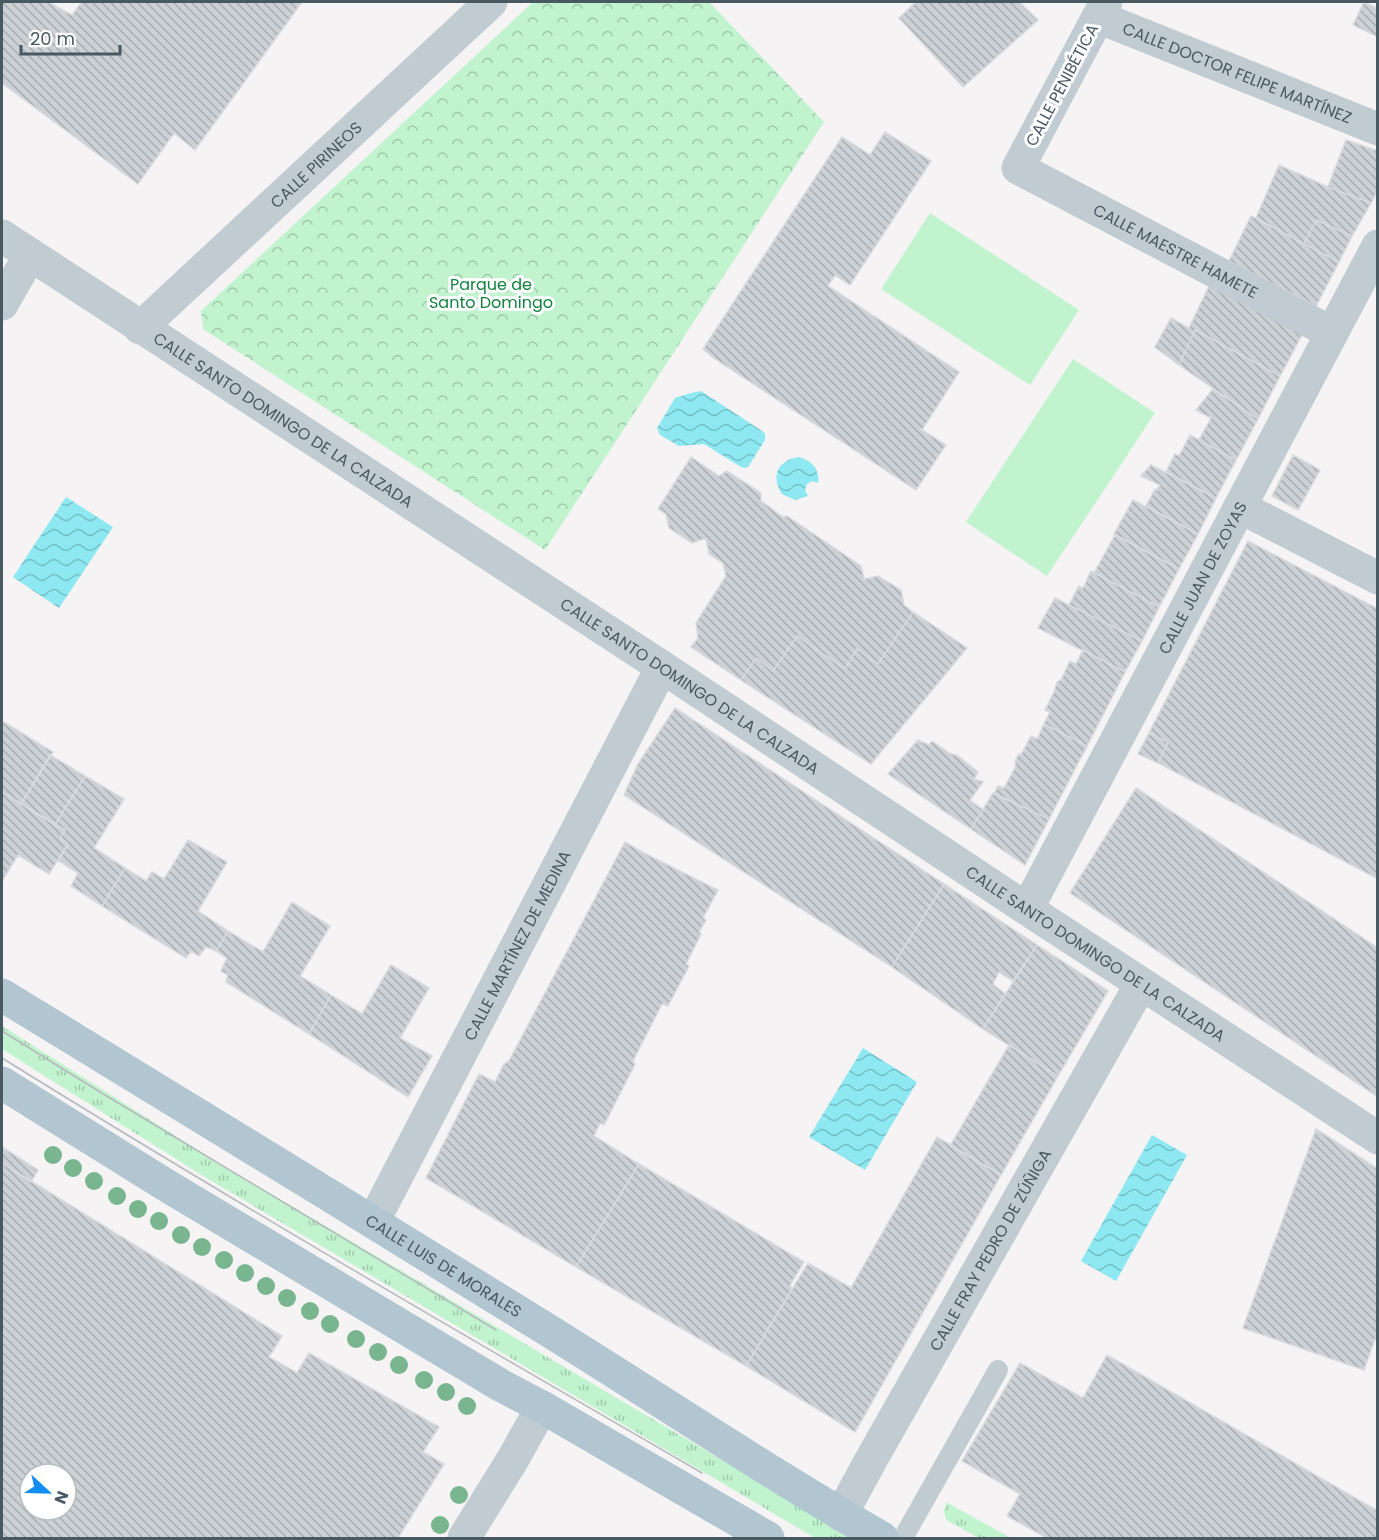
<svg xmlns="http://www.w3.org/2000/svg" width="1379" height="1540" viewBox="0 0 1379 1540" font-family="Poppins,sans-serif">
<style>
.grass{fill:url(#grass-tufts)}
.park{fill:url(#park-crowns)}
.garden{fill:#c1f3cf}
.water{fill:url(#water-waves)}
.building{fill:url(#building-back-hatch);stroke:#d7dade;stroke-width:1.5;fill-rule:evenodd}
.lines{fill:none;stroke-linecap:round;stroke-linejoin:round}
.service{stroke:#c0ccd2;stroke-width:20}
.minor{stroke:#c0ccd2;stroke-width:33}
.primary{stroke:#b2c6d2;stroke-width:33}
.tram{stroke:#b5b9bd;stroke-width:1.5}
.tree{fill:#79b68f}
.labels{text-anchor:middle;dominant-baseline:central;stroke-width:6;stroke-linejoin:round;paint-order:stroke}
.street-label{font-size:16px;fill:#495962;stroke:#fff}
.park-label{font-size:16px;fill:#13843e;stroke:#fff}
</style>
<defs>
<pattern id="grass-tufts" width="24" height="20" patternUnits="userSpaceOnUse" patternTransform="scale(1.5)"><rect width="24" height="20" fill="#c1f3cf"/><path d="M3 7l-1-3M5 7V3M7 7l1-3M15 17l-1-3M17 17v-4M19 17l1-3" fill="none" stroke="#9fc8ab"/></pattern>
<pattern id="park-crowns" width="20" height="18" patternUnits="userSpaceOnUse" patternTransform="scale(1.5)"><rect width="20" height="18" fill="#c1f3cf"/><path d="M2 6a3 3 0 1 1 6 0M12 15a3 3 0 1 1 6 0" fill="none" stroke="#9fc8ab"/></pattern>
<pattern id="water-waves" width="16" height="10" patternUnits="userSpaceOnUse" patternTransform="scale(1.5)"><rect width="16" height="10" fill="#8de8f1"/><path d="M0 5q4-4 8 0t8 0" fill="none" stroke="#75bfc7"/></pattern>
<pattern id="building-back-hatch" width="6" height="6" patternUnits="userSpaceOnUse" patternTransform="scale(1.5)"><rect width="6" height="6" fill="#cdd1d5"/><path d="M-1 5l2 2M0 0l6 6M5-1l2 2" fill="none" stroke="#a8adb0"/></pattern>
</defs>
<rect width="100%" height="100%" fill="#f5f3f3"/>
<path class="grass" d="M2,1026l210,133 642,379h-39l-612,-362 -201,-127z
M946,1502l65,36h-32l-33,-18 -2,-9z"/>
<path class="park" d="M533,2h176l115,120 -279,428 -342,-221 -2,-18z"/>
<path class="garden" d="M930,213l149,97 -49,75 -149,-96z
M1073,359l82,54 -108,163 -81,-54z"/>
<path class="water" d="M701,391l61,40 3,3v6l-17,27 -3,1 -4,-1 -37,-23 -25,2 -19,-11 -3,-7 18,-30 16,-5z
M799,457c12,4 21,11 19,26l-6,-2 -5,3 -2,6 3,6 -13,4 -13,-6c-12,-18 -4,-34 17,-37z
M66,497l47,30 -54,81 -46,-31z
M863,1048l54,34 -52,88 -56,-33z
M1152,1135l35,20 -71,126 -35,-20z"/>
<path class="building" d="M2,2h46l24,13 10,-13h220l-107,148 -21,-17 -36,51 -136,-101z
M916,2h103l19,18 -75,67 -64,-69z
M1364,2l12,6 2,-2v31l-25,-12z
M885,132l46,29 -81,124 -15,-10 -7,11 131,86 -37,58 24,15 -30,45 -201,-131 -12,-10 139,-212 28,18z
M1346,140l32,11v39l-7,13 -43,-16z
M1279,165l49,22 43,16 -19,33 -36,-16 -12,24 -48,-26z
M1251,216l88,46 -23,44 -87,-45z
M1316,220l36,16 -13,26 -35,-18z
M1210,284l93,49 -23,43 -85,-46 -16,35 -24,-18 16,-29 18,10z
M1195,330l85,46 -22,43 -79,-54z
M1213,389l45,30 -22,41 -37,-20 12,-22 -15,-8z
M1190,435l46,25 -20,38 -50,-26 9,-18 4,2z
M1293,455l27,15 -22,40 -26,-14z
M691,457l28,19 8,-5 34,22v8l22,16 4,-1 74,50 3,13 14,-3 23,14 3,15 9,7 -35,52 -21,-15 -12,20 -48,-33 -24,35 -17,-13 -15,22 -50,-33 7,-9 -2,-15 30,-47 -3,-13 -14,-9 -3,-16 -14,5 -23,-15 -3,-14 -8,-5z
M1151,465l65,33 -18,36 -52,-28 9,-17 2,1 3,-5 -19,-9z
M1133,500l65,34 -19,35 -65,-35z
M1115,535l64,34 -20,38 -65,-34z
M1248,541l130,68v270l-220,-116 10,-21 -19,-9z
M1091,571l68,36 -17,34 -73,-36 10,-19 4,2z
M1055,598l87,43 -17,31 -87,-44z
M913,612l54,36 -96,116 -130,-84 15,-22 17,13 24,-35 48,33 12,-20 21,15z
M1083,650l42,22 -38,74 -43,-22 6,-12 -5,-2 9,-18 3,-10 4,-2 9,-19 6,3z
M675,708l269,176 -52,83 -268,-172 14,-31z
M2,721l51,31 -32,52 -19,-12z
M1044,724l43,22 -38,73 -55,-25 4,-8 6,2 12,-22 -1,-4 3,-7 4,-2 9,-17 6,3z
M1149,733l19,9 -10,21 -20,-9z
M918,740l11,5 3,-4 17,12 9,3 20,16 -4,7 9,3 -13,18 13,10 -12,19 -83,-55z
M50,755l35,21 -30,49 -34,-21z
M85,776l39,23 -30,49 31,20 -23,38 -31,-20 7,-13 -19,-12 9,-17 -8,-6 5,-8 -10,-5z
M1136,788l242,160v149l-308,-204z
M2,792l63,38 -5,8 8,6 -19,30 -31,-19 -16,26z
M993,793l56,26 -24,46 -54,-36z
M188,840l39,22 -29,49 30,20 -12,20 -10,-4 -7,9 -8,-5 -5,7 -84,-52 23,-38 21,13 6,-9 12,7z
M625,842l17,10 76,38 -15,28 3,2 -7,12 2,2 -15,30 3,2 -21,40 -6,-2 -29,57 2,3 -31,61 -4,-2 -6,13 45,28 -63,103 -150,-89 53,-104 16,8 9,-18 5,-3z
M944,884l93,61 -24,36 -14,-9 -6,12 12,10 -22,35 -91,-62z
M292,902l38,24 -30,50 31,19 -22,39 -83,-52 2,-7 -7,-4 6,-13 -11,-7 12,-20 35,21z
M1037,945l71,46 -50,85 -75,-47z
M391,965l38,23 -29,50 32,18 -24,41 -99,-63 22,-39 31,19z
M1009,1045l49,31 -57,99 -51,-29z
M1316,1129l62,40v171l-3,-1 -11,31 -121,-42z
M937,1137l64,38 -146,257 -109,-66 62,-103 43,25z
M2,1147l36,23 -7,12 -29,-19z
M2,1163l280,173 -13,21 28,16 12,-20 130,74 -16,25 21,12 -46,74h-396zM30,1474h36v36h-36z
M639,1164l165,98 -14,23 2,4 -46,77 -170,-99z
M1107,1355l271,156v27h-331l-40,-22 13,-22 -58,-33 58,-98 63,35z"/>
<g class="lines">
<path class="service" d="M903,1538l95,-168"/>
<g class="minor">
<path id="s1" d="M1106,2l-88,166 314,165"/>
<path id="s2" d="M1098,17l280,112"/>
<path id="s3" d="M2,236l660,431 365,242 351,229"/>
<path d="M2,304l28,-49"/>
<path id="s4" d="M140,328l351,-326"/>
<path d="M1240,507l138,71"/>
<path id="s5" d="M1027,909l351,-663"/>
<path id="s6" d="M373,1222l289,-555"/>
<path id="s7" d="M841,1515l31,-57 269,-474"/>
<path d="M464,1538l49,-79 29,-52"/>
</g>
<g class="primary">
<path id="s8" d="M2,995c179,110 358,218 536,329 115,71 227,147 344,214"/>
<path d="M2,1083l167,104 333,199 40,21 226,131"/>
</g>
<path class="tram" d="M2,1031l98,61 396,238
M2,1058c230,143 465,279 700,415"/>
</g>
<g class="tree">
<circle cx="53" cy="1155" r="9"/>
<circle cx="73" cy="1168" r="9"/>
<circle cx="94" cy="1181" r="9"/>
<circle cx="117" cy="1196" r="9"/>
<circle cx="138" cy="1209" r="9"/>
<circle cx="159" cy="1221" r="9"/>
<circle cx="181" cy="1235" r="9"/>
<circle cx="202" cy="1247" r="9"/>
<circle cx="224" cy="1260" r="9"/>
<circle cx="245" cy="1273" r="9"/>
<circle cx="266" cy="1286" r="9"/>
<circle cx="287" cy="1298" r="9"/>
<circle cx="310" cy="1311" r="9"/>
<circle cx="330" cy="1324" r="9"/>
<circle cx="356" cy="1339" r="9"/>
<circle cx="378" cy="1352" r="9"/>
<circle cx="399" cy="1365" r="9"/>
<circle cx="424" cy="1380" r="9"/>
<circle cx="446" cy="1392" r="9"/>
<circle cx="467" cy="1406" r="9"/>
<circle cx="459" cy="1495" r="9"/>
<circle cx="440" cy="1525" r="9"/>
</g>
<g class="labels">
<g class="street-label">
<text stroke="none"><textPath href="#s2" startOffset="150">CALLE DOCTOR FELIPE MARTÍNEZ</textPath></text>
<text transform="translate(1062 85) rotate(-62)">CALLE PENIBÉTICA</text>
<text stroke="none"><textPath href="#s4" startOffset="240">CALLE PIRINEOS</textPath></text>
<text stroke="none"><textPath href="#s1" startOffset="366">CALLE MAESTRE HAMETE</textPath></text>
<text stroke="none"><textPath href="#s3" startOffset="336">CALLE SANTO DOMINGO DE LA CALZADA</textPath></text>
<text stroke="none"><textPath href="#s5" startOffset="375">CALLE JUAN DE ZOYAS</textPath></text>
<text stroke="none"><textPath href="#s3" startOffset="822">CALLE SANTO DOMINGO DE LA CALZADA</textPath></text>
<text stroke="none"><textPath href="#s6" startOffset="312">CALLE MARTÍNEZ DE MEDINA</textPath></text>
<text stroke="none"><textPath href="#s3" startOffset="1308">CALLE SANTO DOMINGO DE LA CALZADA</textPath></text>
<text stroke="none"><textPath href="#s7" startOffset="304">CALLE FRAY PEDRO DE ZÚÑIGA</textPath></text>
<text stroke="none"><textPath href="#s8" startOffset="518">CALLE LUIS DE MORALES</textPath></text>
</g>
<g class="park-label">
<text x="491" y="284">Parque de<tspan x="491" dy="18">Santo Domingo</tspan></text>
</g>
</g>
<rect width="1379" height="1540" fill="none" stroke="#495962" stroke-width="6"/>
<g transform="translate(48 1492) rotate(112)"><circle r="28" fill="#ffffff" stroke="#b6bdc0" stroke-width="1.5"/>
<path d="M0-4.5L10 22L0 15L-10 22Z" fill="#138def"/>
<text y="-9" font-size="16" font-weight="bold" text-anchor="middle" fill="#495962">N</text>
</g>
<path d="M21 45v9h99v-9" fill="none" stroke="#495962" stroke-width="3"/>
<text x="30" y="45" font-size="18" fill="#495962" stroke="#ffffff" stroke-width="4.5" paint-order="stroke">20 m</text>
</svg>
